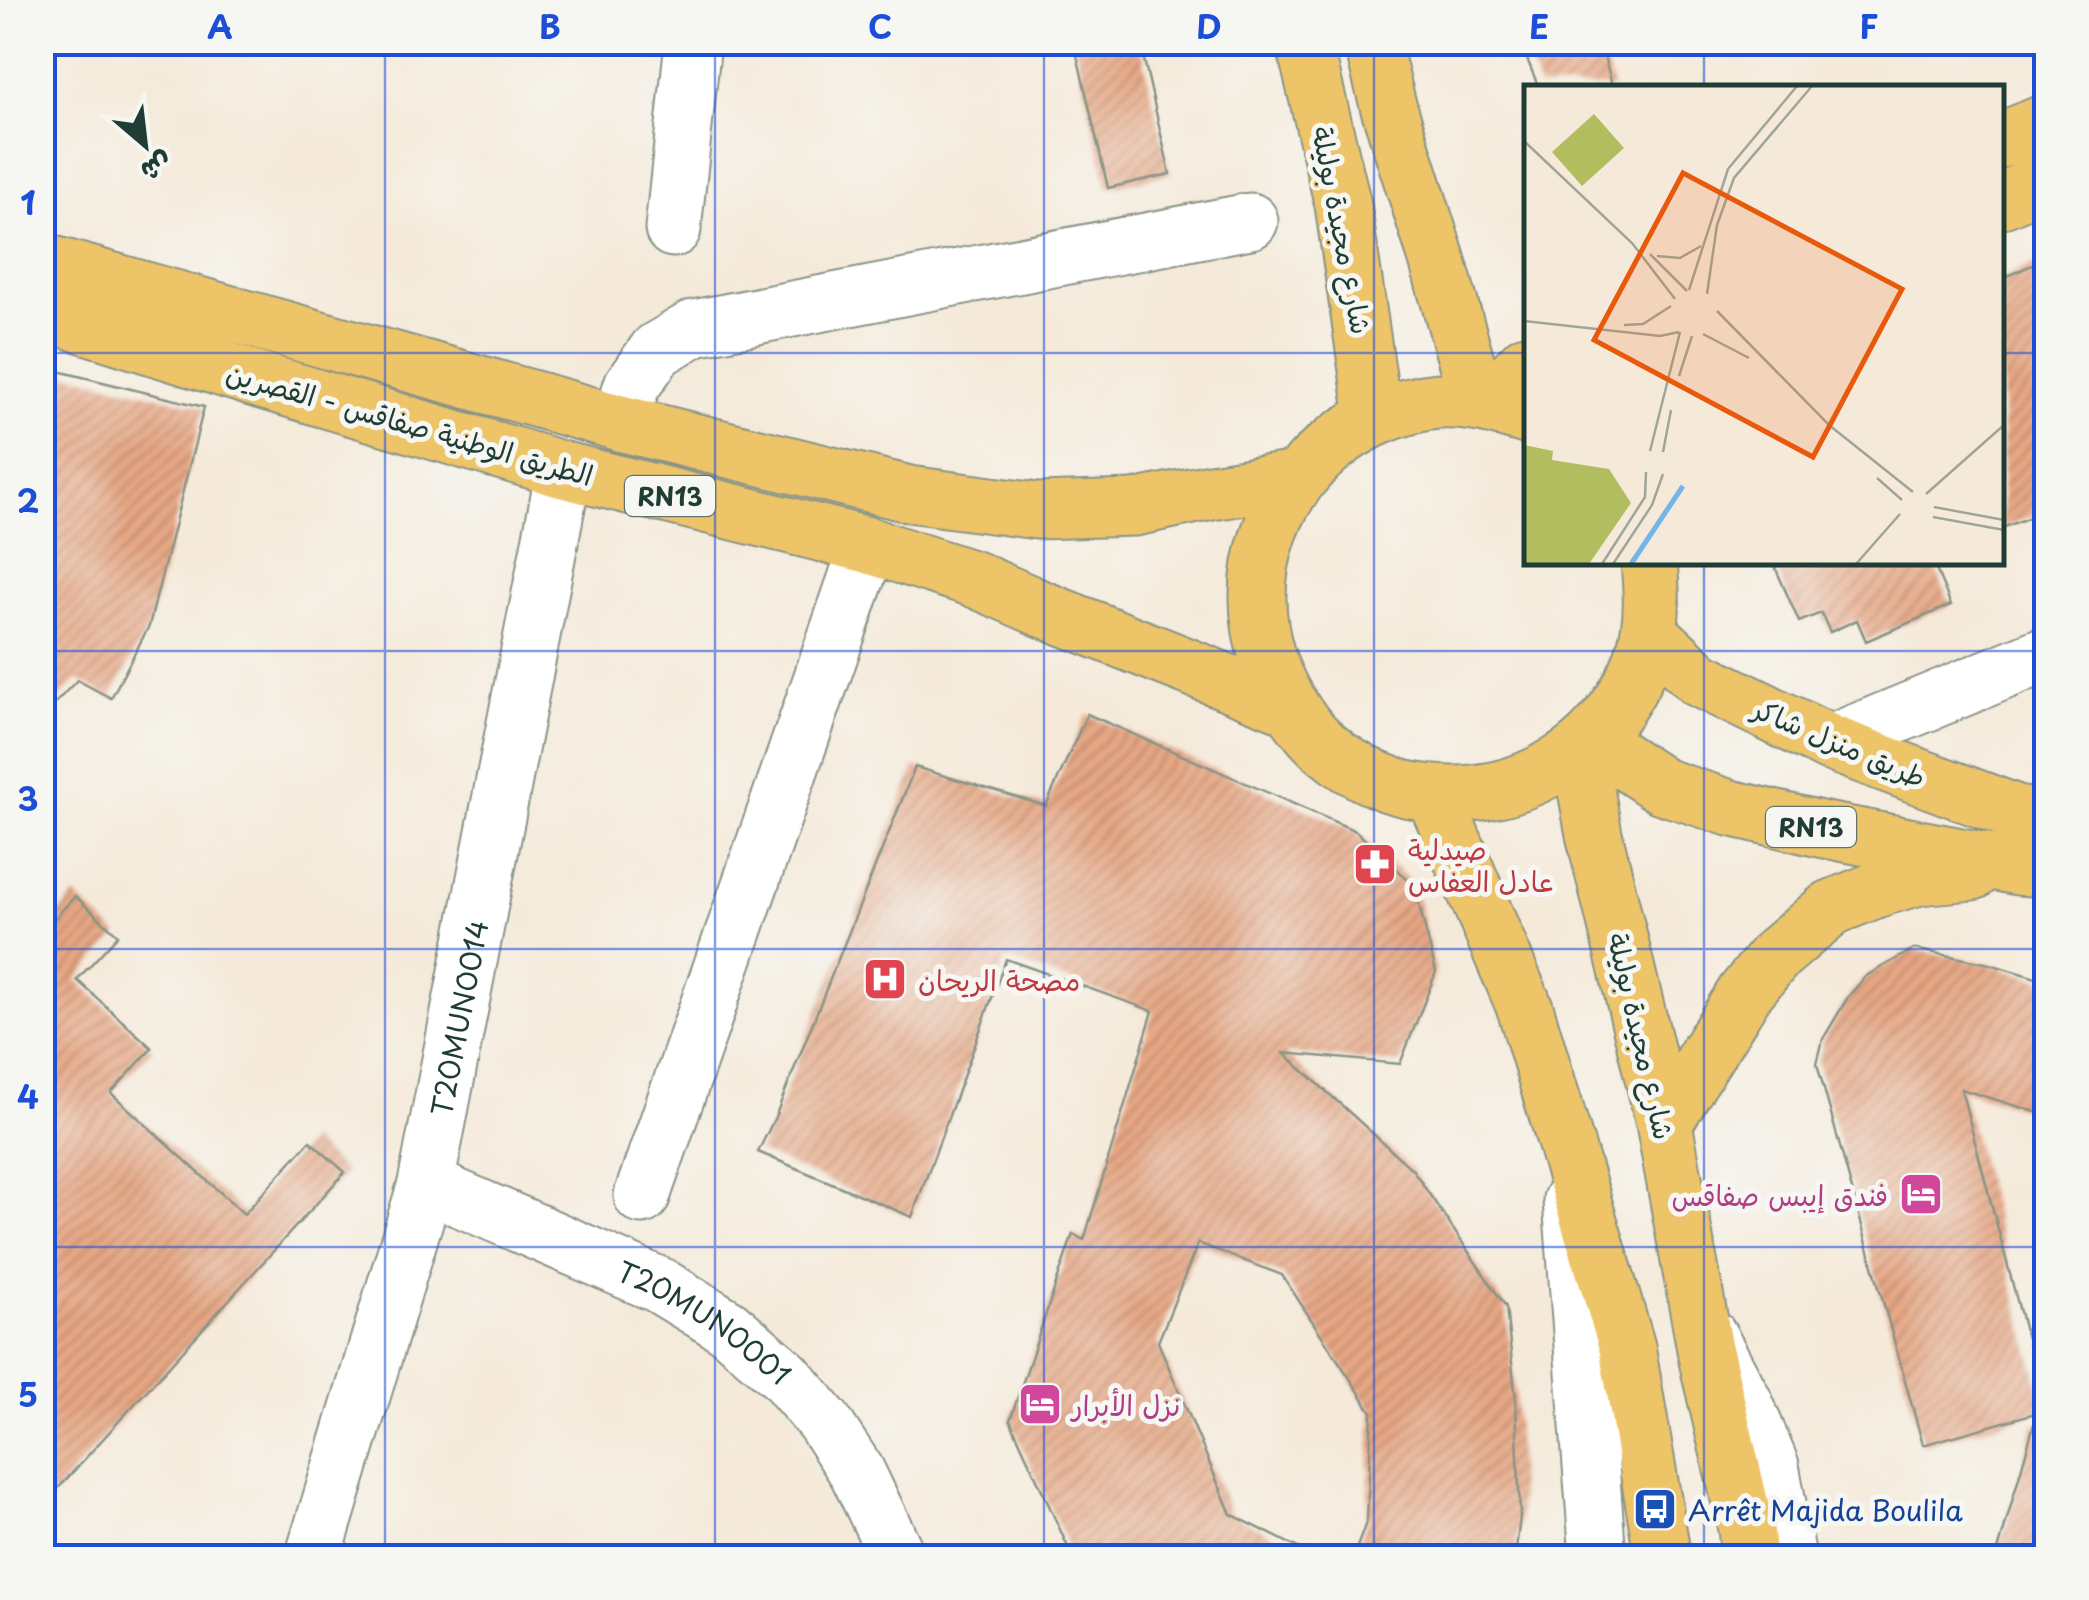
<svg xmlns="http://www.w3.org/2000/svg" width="2089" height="1600" viewBox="0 0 2089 1600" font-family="'Playpen Sans','Playpen Sans Arabic',sans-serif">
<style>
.building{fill:url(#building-hatch)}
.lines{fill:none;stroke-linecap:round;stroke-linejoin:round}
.minor-casing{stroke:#8a9487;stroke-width:59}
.major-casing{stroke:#8a9487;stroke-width:59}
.minor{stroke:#fff;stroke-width:55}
.major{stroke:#eec469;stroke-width:55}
.grid{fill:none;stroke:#1d4ed8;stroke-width:2.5;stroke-opacity:0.55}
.labels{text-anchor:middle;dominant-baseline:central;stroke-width:10;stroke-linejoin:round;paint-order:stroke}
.shield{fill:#f6f6f2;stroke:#60746d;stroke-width:2.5}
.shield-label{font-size:25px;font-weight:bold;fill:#1f3d34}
.street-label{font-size:28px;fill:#1f3d34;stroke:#f6f6f2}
.health-label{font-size:28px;fill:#be3a42;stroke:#f6f6f2;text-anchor:start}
.hotel-label{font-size:28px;fill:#b23c85;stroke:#f6f6f2;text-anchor:end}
.transit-label{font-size:28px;fill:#164399;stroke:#f6f6f2;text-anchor:start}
.inset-river{fill:none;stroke:#74b4e8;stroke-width:5}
.inset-road{fill:none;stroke:#9fa598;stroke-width:2.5}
.view{fill:#e8590c;fill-opacity:0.15;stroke:#e8590c;stroke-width:5}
.inset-edge{fill:none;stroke:#1f3d34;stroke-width:5}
.neatline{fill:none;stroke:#1d4ed8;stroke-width:4}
.grid-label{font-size:32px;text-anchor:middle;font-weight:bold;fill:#1d4ed8}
</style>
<defs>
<pattern id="building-hatch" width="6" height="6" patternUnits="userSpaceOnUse" patternTransform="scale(2.5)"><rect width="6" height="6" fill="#e7a784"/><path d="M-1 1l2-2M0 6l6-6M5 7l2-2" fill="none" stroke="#bb896d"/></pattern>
</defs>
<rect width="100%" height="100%" fill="#f6f6f2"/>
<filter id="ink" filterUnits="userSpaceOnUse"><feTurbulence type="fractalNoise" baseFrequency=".01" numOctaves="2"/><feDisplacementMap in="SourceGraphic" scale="20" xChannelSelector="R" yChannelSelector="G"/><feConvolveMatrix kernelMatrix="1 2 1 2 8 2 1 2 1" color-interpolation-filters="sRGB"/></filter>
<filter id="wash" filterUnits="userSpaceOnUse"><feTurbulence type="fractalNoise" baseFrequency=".0048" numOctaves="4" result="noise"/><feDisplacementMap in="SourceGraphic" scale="40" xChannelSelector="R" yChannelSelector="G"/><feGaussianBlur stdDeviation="2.25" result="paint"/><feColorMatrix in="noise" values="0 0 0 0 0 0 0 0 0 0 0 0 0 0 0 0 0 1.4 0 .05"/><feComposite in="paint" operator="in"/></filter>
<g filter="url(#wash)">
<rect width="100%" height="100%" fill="#f5eada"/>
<g id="blocks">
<path class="building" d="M1074,42h66l30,132 -62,14z
M1520,42h80l13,46h-74z
M2046,259v252l-44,17v-250z
M42,367l162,40 -55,219 -38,72 -34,-18 -35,37z
M1773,562h160l18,43 -85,36 -9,-21 -27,12 -9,-19 -22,9z
M1087,714l269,117 58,54 22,87 -36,92 -116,-11 129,117 93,137 10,93 4,117 -5,41h-162l14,-38 5,-108 -90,-137 -84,-32 -40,99 73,172 87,44h-245l-63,-138 63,-186 11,6 69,-229 -147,-52 -94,258 -154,-65 17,-35 140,-350 131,39z
M75,896l43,39 -41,45 75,68 -41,45 133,121 66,-73 35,31 -303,334v-574z
M1914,949l76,15 56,17v134l-85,-26 85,321 -123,35 -106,-381 6,-25 25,-42 18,-21z
M2034,1424l12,1v133h-50z"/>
</g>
</g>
<g filter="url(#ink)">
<use href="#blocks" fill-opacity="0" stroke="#8a9487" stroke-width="2.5"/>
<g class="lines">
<g class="minor-casing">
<g id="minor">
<path d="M673,229l20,-187"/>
<path d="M620,423l12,-38 25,-35 37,-22 556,-107"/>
<path d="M1830,743l216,-89"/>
<path id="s1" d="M426,1184l233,101 69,42 57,49 39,46 33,50 41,86"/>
<path d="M642,1196l226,-651"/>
<path d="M1571,1200l27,358"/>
<path d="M1709,1336l36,67 26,63 17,92"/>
<path id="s2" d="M313,1558l113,-374 138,-714"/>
</g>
</g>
<g class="major-casing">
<path id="major" d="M1304,42l39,163 31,213
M1372,42l16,63 49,154 41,143
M2002,140l44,-18
M2002,200l44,-19
M42,261l578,162 289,71 128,17 97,-3 77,-16 86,-13
M42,312l220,69 302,89 304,75 106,34 66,29 248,98
M1487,403l39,-40
M1526,416c-33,-10 -68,-20 -103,-13 -153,32 -216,202 -118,323 24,31 63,54 101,63 54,11 105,4 152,-25 46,-27 82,-80 91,-133 4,-23 2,-46 0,-69
M1649,632l50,47 131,64 216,81
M1592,740l70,46 68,22 90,21 198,38 28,2
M1579,752l15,82 70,289 43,237 39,168 3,30
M1434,795l91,213 102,339 36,211
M1664,1123l80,-129 32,-39 55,-47 47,-19 41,-12 54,-5"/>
</g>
<use href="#minor" class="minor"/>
<use href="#major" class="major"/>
</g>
</g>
<path class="grid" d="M385,42v1516M715,42v1516M1044,42v1516M1374,42v1516M1704,42v46M42,353h1484M2002,353h44M1704,562v996M42,651h2004M42,949h2004M42,1247h2004"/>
<defs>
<g id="pharmacy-square" transform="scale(2.25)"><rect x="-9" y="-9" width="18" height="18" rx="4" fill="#e0444e" stroke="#f6f6f2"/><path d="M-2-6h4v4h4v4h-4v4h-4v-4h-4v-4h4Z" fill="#fff"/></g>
<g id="hospital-square" transform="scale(2.25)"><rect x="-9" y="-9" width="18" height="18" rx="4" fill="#e0444e" stroke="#f6f6f2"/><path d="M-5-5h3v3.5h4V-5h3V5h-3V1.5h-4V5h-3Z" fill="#fff"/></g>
<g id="hotel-square" transform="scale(2.25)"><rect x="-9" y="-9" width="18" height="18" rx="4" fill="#d1479c" stroke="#f6f6f2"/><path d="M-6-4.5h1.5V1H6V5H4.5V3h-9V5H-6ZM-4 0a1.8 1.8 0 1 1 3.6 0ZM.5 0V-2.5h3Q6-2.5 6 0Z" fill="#fff"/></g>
<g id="bus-square" transform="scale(2.25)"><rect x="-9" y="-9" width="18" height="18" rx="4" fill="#1a4fb4" stroke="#f6f6f2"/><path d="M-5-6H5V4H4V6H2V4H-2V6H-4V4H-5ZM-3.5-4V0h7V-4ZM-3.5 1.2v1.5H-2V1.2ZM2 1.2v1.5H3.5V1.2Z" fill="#fff"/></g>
</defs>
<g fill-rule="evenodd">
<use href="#pharmacy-square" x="1375" y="864"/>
<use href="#hospital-square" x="885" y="979"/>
<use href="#hotel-square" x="1921" y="1194"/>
<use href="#hotel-square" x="1040" y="1404"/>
<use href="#bus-square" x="1655" y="1509"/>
</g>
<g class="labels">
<g class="shield">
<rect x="625" y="476" width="90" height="40" rx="8"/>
<rect x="1766" y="807" width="90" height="40" rx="8"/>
</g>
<g class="shield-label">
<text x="670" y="496">RN13</text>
<text x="1811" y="827">RN13</text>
</g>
<g class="street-label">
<text transform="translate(1343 230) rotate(79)">شارع مجيدة بوليلة</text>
<text transform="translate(410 423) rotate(16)">الطريق الوطنية صفاقس - القصرين</text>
<text transform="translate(1840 742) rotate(23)">طريق منزل شاكر</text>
<text stroke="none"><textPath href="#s2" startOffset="560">T20MUN0014</textPath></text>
<text transform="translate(1642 1036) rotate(77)">شارع مجيدة بوليلة</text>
<text stroke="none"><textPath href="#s1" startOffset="312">T20MUN0001</textPath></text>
</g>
<g class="health-label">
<text x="1408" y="848">صيدلية<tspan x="1408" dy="32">عادل العفاس</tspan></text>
<text x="918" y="979">مصحة الريحان</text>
</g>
<g class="hotel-label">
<text x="1888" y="1194">فندق إيبس صفاقس</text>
<text x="1072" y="1404" text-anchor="start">نزل الأبرار</text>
</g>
<g class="transit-label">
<text x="1688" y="1509">Arrêt Majida Boulila</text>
</g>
</g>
<g transform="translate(1524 85)">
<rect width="480" height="480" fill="#f5eada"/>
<path d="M70,29l30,34 -42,38 -30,-34z" fill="#b1bd5f"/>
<path d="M0,360l29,6 -1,9 57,9 22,34 -42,61h-65z" fill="#b1bd5f"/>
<path class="inset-river" d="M107,479l52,-78"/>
<path class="inset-road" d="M0,56l108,102 43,56M126,169l37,37M133,171l23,2 21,-12M165,205l39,-121 69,-83M183,209l10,-69 17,-47 78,-92M193,226l112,114 84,67M0,236l136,15 19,-4M100,240l19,-1 28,-18M179,249l46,24M155,291l13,-40M126,366l30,-119M139,367l8,-42M353,393l25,22M402,409l78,-69M410,422l70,13M409,432l71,13M78,479l43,-67 1,-25M89,479l39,-59 11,-31M332,479l44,-50"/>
<path class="view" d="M159,88l219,116 -89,168 -219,-117z"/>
<rect width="480" height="480" class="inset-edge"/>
</g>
<rect width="2089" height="1600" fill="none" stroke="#f6f6f2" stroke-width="110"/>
<g transform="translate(145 145) rotate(152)" stroke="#f6f6f2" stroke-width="8" paint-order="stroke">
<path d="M0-8L18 38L0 25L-18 38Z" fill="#1f3d34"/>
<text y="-15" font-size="28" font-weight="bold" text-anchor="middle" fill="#1f3d34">ش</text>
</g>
<rect x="55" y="55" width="1979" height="1490" class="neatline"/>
<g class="grid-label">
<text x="220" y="39">A</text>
<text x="550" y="39">B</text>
<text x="880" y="39">C</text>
<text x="1209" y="39">D</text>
<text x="1539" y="39">E</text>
<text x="1869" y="39">F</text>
<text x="28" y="215">1</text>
<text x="28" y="513">2</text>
<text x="28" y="811">3</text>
<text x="28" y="1109">4</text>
<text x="28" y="1407">5</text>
</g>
</svg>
